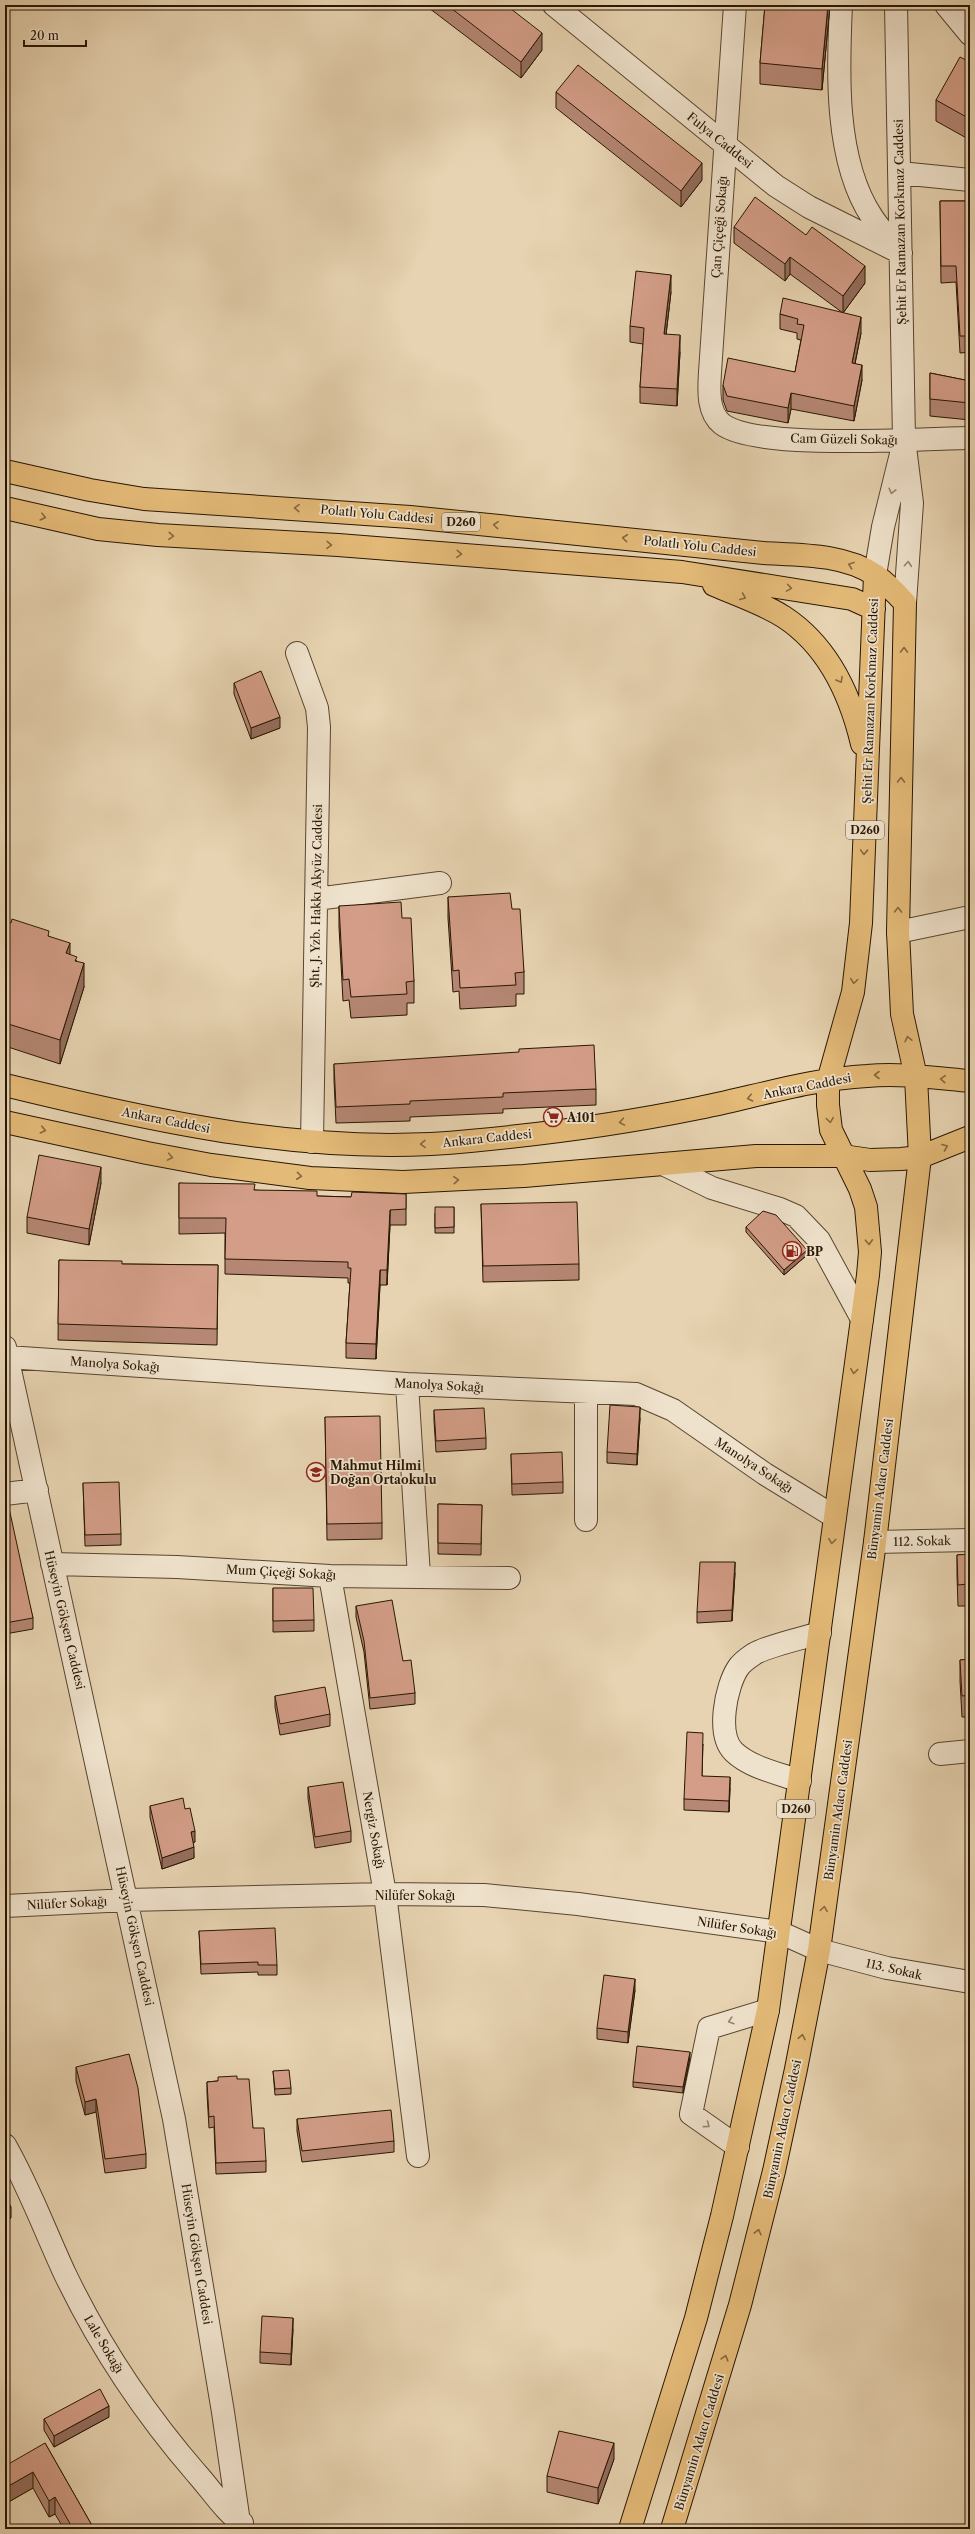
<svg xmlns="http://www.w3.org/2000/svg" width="975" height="2534" viewBox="0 0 975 2534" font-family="'Libre Caslon Text',serif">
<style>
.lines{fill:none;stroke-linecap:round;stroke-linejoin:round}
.minor-casing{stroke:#58452e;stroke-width:24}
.major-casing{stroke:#281602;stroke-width:24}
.minor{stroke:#efe2cc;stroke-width:22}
.major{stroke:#e4ba78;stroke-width:22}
.wall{fill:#b58774;stroke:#281602}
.shaded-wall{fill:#946e5e;stroke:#281602}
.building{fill:#d39d87;stroke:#281602}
.oneway{stroke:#958671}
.oneway2{stroke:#86683d}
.labels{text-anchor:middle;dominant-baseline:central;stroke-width:3.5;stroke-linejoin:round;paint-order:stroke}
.shield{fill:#efe2cc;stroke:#64533f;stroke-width:1}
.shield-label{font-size:11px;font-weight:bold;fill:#281602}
.street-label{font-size:12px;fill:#281602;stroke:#efe2cc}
.poi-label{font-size:12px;font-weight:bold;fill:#281602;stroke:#efe2cc;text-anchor:start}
</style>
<rect width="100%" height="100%" fill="#e7d3b1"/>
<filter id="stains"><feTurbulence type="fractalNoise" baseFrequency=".005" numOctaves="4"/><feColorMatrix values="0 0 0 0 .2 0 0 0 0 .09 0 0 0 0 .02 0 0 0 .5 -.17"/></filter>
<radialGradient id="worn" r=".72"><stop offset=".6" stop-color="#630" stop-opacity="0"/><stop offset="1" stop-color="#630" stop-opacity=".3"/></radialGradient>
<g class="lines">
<g class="minor-casing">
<path id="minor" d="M554,5l222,181 33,21 92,46
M735,5l-25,367c-1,17 -3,40 12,52 36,27 198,14 248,14
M841,5c-3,65 -7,155 31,212 7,11 16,20 24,31
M896,5l8,434 8,64 -7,100
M946,5l24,29
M900,173l70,7
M875,575l8,-48 18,-73
M297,653l20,55 2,19 -7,415
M316,899l124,-16
M898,932l72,-15
M663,1164l49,24 68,21 16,7 23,24 43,79
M5,1347l169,772 49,293 17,117
M7,1357l400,27 229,10 37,16 92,64 70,43
M407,1384l12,192
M5,1494l32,-4
M586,1520v-128
M875,1542l95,-2
M52,1564l125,3 153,9 179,2
M330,1576l55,318 33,262
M940,1754l30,-3
M800,1781c-22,-8 -49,-13 -66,-29 -18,-17 -8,-66 4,-84 3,-5 10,-10 16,-14 13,-8 49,-16 66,-21
M5,1906l123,-6 257,-6 99,1 94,9 201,28 40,18 68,18 83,14
M5,2145c24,42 40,86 60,129 34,71 80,140 132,200 12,13 30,40 45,49
M738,2147l-47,-33 18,-86 59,-18"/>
</g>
<g class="major-casing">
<path id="major" d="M5,471l85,19 54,9 266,18 354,36c36,2 80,1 111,22 11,8 21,18 30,28l-7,329 4,82 14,63 4,80 -45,385 -56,408 -23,119 -22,102 -34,134 -68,224
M5,508l93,21 60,6 180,10 344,27 170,27 22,10
M714,585c23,10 48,18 70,32 44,29 66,76 78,127
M5,1085c151,37 309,72 465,56 75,-7 150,-17 224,-32 57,-11 115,-30 173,-33 34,-3 69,2 103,5
M5,1122l142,31 64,12 99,13 93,4 121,-6 232,-20h87l27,4 31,-1 19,-2 50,-20
M630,2529l66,-211 26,-102 46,-206 100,-735 2,-23 -4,-45 -6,-18 -29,-59 -3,-25v-24l25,-89 8,-69 14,-348"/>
</g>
<use href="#minor" class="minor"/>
<use href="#major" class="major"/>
</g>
<path class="wall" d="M425,5h81l36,45 -21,28z
M765,5h65l-8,85 -62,-6v-21z
M970,62v78l-34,-19v-21z
M556,92l146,88 -21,27 -125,-99z
M940,201h30v151l-10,1 -4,-71 -15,1z
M734,227l131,56 -22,30 -53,-39 -5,7 -51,-38z
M671,292l-5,43 14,17 -3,54 -37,-3v-16l3,-43 -13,-2v-16z
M780,314l81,19 -6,31 7,16 -8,41 -63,-12 -3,14 -61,-12 -4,-11v-15l72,-13 6,-32 -4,-1v-6l-17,-4z
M930,373l40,8v39l-40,-4z
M234,683l46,45 -29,11 -17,-45z
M448,897l64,12 12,63v22h-8v12l-56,3 -1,-18 -6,1 -5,-74z
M339,906l63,12 12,63v22h-7v12l-56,3 -2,-18 -6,1 -4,-74z
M5,921l44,15 28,25 7,26 -24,77 -55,-18z
M334,1064l262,25v16l-93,4v4l-93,4v4l-74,2 -2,-43z
M101,1183l-12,62 -62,-12v-16z
M179,1183l76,7 62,6 34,1 55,-3v31h-16l-3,60h-7l-4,74 -30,-1v-15l4,-60h-2v-5l-123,-4v-41l-46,1z
M481,1204l98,60v16l-96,2z
M454,1207v26h-19v-20z
M746,1227l61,28 -23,20 -38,-43z
M59,1260l63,4 96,1 -1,80 -159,-5z
M434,1410l52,28v11l-50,3 -2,-31z
M325,1417l57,106v16l-55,1z
M640,1418l-3,47 -30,-2v-11z
M511,1454l52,28v11l-51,2z
M83,1483l38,51v11l-36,1z
M438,1504l44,1 -1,50 -43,-1z
M5,1509l28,109v11l-28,5z
M970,1554v94l-2,-42h-10l-1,-30v-21z
M735,1573l-3,48 -35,2v-11z
M273,1588l41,32v11l-41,1z
M356,1606l47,55 12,32v11l-45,5 -6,-57 -8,-35z
M970,1659v58h-8l-2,-36v-21z
M275,1696l55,18v12l-50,9 -5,-28z
M703,1744l-1,32 28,12 -1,24 -45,-2v-11z
M970,1761v50l-4,-28v-21z
M308,1787l43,44v11l-36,6 -7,-50z
M150,1806l35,3 10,33h-2l1,16 -32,11 -12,-52z
M199,1931l78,34v10h-19v-3l-57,2z
M635,1990l-7,53 -31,-4v-11z
M690,2058l-7,35 -50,-6v-5z
M76,2067l70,87v14l-41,5 -9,-61 -11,3 -9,-34z
M273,2071l18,17v6l-16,1z
M237,2079l16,49 13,33v11l-50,2 -2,-47 -5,1 -2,-35v-11z
M297,2119l97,22v11l-92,10 -5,-31z
M293,2329l-2,36 -31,-2v-11z
M109,2417l-55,30 -10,-17v-11z
M45,2443l49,86h-30l-9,-15 -6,3 -16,-29 -28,16z
M614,2459l-16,45 -51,-12v-16z"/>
<path class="shaded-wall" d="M828,5h2l-8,85v-21z
M542,33v17l-21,28v-16z
M702,163v17l-21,27v-16z
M790,257v17l-5,7v-17z
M865,266v17l-22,30v-17z
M671,275v17l-7,59v-17z
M861,317v16l-9,45v-15z
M680,335v17l-3,54v-17z
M862,365v15l-8,41v-15z
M791,393v16l-3,14v-15z
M280,717v11l-29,11v-11z
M70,943v23l-4,-13z
M84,963v24l-24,77v-24z
M101,1167v16l-12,62v-16z
M390,1210v15l-3,60v-15z
M807,1250v5l-23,20v-5z
M380,1270v15l-4,74v-15z
M640,1407v11l-3,47v-11z
M735,1562v11l-3,48v-11z
M730,1777v11l-1,24v-11z
M195,1831v11l-4,1v-11z
M194,1847v11l-32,11v-11z
M635,1979v11l-7,53v-11z
M8,2021v11l-3,1v-11z
M690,2052v6l-7,35v-6z
M96,2099v13l-11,3v-13z
M11,2207v11l-6,3v-11z
M293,2318v11l-2,36v-11z
M109,2406v11l-55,30v-11z
M614,2443v16l-16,45v-16z
M33,2472v16l-28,16v-16z
M55,2497v17l-6,3v-16z"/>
<path class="building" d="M447,5h59l36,28 -21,29z
M765,5h63l-6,64 -62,-6z
M960,57l10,5v57l-34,-19z
M578,65l124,98 -21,28 -125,-99z
M755,197l51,38 6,-8 53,39 -22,30 -53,-39 -5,7 -51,-37z
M940,201h30v135h-10l-4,-70h-15z
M636,271l35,4 -7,59 16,1 -3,54 -37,-2 4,-59 -14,-2z
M783,298l78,19 -9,46 10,2 -8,41 -63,-13 -3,15 -61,-12 -4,-11 5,-27 67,14 9,-47 -7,-1 1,-5 -18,-5z
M930,373l40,8v22l-40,-4z
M261,671l19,46 -29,11 -17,-45z
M510,893l2,16h8l4,63 -9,1 1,12 -56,3 -1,-18 -6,1 -5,-74z
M401,902l1,16h9l3,63 -8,1 1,12 -56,3 -2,-18 -6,1 -4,-74z
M12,919l37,12 -1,5 22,7 -4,10 11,4 -2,4 9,2 -24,77 -55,-17v-102l6,2z
M594,1045l2,44 -93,4v4l-93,4v3l-74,3 -2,-43 185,-12v-3z
M39,1155l62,12 -12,62 -62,-12z
M179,1183l76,1 -1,6 63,1v5l34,1 1,-5 54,2v15l-16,1 -3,60h-7l-4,74 -30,-1 5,-75h-3v-6l-123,-3 1,-41h-47z
M577,1202l2,62 -96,2 -2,-62z
M435,1207h19v20l-19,1z
M763,1211l13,4 31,35 -23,20 -38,-43z
M59,1260l63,1v3l96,1 -1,64 -159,-5z
M610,1405l30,2 -3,47 -30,-2z
M484,1408l2,30 -50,3 -2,-31z
M380,1416l2,107 -55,1 -2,-107z
M562,1452l1,30 -51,2 -1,-30z
M119,1482l2,52 -36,1 -2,-52z
M438,1504l44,1 -1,39 -43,-1z
M9,1508l24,110 -28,5v-114z
M970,1554v73l-2,-43 -10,1 -1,-30z
M700,1562h35l-3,48 -35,2z
M273,1588h40l1,32 -41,1z
M392,1600l11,61 8,-1 4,33 -45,5 -6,-57 -8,-35z
M970,1659v36l-8,1 -2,-36z
M325,1687l5,27 -50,10 -5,-28z
M687,1732l16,1 -1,43 28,1 -1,24 -45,-2z
M970,1761v29l-4,-28z
M343,1782l8,49 -36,6 -7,-50z
M183,1798l2,11 5,-1 5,23 -4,1 3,15 -32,11 -12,-52z
M275,1928l2,37h-19v-3l-57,2 -2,-33z
M604,1975l31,4 -7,53 -31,-4z
M5,2010l3,11 -3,1z
M637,2046l53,6 -7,35 -50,-5z
M129,2054l9,34 8,66 -41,5 -9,-60 -11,3 -9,-35z
M289,2070l2,18 -16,1 -2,-18z
M237,2076v3h12l4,49h11l2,33 -50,2 -2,-47 -5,1 -2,-35 11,-1v-4z
M391,2110l3,31 -92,10 -5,-32z
M5,2195l6,12 -6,3z
M262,2316l31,2 -2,36 -31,-2z
M100,2389l9,17 -55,30 -10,-17z
M559,2431l55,12 -16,45 -51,-12z
M45,2443l49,86h-21l-18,-32 -6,4 -16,-29 -28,16v-22z"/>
<defs><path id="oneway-chevron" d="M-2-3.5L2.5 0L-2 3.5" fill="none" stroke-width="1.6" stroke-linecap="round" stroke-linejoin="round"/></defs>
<g class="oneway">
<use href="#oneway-chevron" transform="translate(892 491) rotate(104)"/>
<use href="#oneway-chevron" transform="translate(908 564) rotate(-85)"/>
<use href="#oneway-chevron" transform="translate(731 2021) rotate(163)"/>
<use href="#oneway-chevron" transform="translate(707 2125) rotate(36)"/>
</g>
<g class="oneway2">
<use href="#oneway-chevron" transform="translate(297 508) rotate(-177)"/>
<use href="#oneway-chevron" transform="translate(43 517) rotate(14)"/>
<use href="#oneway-chevron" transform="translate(496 525) rotate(-175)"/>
<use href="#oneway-chevron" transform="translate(171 536) rotate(3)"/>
<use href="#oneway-chevron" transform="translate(625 538) rotate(-174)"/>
<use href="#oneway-chevron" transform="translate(329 545) rotate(3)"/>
<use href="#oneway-chevron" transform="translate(459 554) rotate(4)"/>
<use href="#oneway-chevron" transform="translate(851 565) rotate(-160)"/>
<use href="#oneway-chevron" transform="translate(789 588) rotate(9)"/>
<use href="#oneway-chevron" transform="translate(743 597) rotate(23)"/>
<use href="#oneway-chevron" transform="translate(904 650) rotate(-89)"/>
<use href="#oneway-chevron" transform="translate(840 680) rotate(61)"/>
<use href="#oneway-chevron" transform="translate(901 780) rotate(-89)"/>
<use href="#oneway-chevron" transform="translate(864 852) rotate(92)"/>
<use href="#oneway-chevron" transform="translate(898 910) rotate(-89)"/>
<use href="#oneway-chevron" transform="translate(854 981) rotate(98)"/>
<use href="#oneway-chevron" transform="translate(908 1039) rotate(-103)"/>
<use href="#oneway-chevron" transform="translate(877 1075) rotate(-180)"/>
<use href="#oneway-chevron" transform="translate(943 1079) rotate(-176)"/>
<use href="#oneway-chevron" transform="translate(750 1098) rotate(168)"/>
<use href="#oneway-chevron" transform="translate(830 1120) rotate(82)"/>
<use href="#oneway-chevron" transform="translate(622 1122) rotate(170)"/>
<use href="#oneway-chevron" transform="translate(43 1130) rotate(13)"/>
<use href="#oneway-chevron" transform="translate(423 1144) rotate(179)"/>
<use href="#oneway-chevron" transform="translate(945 1147) rotate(-21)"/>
<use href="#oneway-chevron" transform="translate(170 1157) rotate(10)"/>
<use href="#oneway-chevron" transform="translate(299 1176) rotate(6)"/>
<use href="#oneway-chevron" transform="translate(456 1180) rotate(-4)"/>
<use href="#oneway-chevron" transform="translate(869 1242) rotate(87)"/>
<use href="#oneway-chevron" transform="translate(854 1371) rotate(97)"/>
<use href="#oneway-chevron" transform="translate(832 1541) rotate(97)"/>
<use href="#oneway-chevron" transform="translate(824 1909) rotate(-82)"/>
<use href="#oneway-chevron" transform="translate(802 2037) rotate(-79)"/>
<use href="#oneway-chevron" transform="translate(758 2232) rotate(-76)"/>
<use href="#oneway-chevron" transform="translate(725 2358) rotate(-74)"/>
</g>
<defs>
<g id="supermarket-ring" transform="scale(1)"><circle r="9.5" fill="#efe2cc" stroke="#8f2418" stroke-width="1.5"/><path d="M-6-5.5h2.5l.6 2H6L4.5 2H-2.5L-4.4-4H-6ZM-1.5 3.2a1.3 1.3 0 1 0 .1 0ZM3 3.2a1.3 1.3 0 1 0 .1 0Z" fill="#8f2418"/></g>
<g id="fuel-ring" transform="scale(1)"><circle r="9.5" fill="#efe2cc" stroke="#8f2418" stroke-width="1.5"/><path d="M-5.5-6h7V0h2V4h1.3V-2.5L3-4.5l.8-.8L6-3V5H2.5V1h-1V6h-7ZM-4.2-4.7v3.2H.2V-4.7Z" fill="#8f2418"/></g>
<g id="school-ring" transform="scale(1)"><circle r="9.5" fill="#efe2cc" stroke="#8f2418" stroke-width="1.5"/><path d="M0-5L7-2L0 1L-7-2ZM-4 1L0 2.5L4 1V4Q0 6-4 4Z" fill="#8f2418"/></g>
</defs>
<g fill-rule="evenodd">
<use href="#supermarket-ring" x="553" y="1117"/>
<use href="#fuel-ring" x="792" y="1251"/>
<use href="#school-ring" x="316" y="1472"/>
</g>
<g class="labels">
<g class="shield">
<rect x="442" y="513" width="38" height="18" rx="3"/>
<rect x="846" y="821" width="38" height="18" rx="3"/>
<rect x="777" y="1800" width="38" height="18" rx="3"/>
</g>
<g class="shield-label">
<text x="461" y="522">D260</text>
<text x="865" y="830">D260</text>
<text x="796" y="1809">D260</text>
</g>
<g class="street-label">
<text transform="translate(720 140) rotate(39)">Fulya Caddesi</text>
<text transform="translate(900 222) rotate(-91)">Şehit Er Ramazan Korkmaz Caddesi</text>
<text transform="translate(719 227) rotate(-86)">Çan Çiçeği Sokağı</text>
<text transform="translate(844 439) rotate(1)">Cam Güzeli Sokağı</text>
<text transform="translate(377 514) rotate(5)">Polatlı Yolu Caddesi</text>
<text transform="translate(700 546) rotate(6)">Polatlı Yolu Caddesi</text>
<text transform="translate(870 701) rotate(-88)">Şehit Er Ramazan Korkmaz Caddesi</text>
<text transform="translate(316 896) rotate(-89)">Şht. J. Yzb. Hakkı Akyüz Caddesi</text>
<text transform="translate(807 1086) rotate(-11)">Ankara Caddesi</text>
<text transform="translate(166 1120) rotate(11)">Ankara Caddesi</text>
<text transform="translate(487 1138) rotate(-6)">Ankara Caddesi</text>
<text transform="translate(115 1364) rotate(4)">Manolya Sokağı</text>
<text transform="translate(439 1385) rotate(3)">Manolya Sokağı</text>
<text transform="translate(754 1465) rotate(33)">Manolya Sokağı</text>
<text transform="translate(880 1489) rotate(-83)">Bünyamin Adacı Caddesi</text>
<text transform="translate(922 1541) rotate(-1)">112. Sokak</text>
<text transform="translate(281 1572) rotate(3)">Mum Çiçeği Sokağı</text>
<text transform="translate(65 1620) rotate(77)">Hüseyin Gökşen Caddesi</text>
<text transform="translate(838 1810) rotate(-82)">Bünyamin Adacı Caddesi</text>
<text transform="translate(374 1830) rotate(80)">Nergiz Sokağı</text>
<text x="415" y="1895">Nilüfer Sokağı</text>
<text transform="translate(67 1903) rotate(-3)">Nilüfer Sokağı</text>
<text transform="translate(737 1927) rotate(9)">Nilüfer Sokağı</text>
<text transform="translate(135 1936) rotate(78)">Hüseyin Gökşen Caddesi</text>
<text transform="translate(894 1969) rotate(13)">113. Sokak</text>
<text transform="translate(782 2129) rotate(-78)">Bünyamin Adacı Caddesi</text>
<text transform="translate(197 2254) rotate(81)">Hüseyin Gökşen Caddesi</text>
<text transform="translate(104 2344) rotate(59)">Lale Sokağı</text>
<text transform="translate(699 2442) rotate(-73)">Bünyamin Adacı Caddesi</text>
</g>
<g class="poi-label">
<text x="567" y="1117">A101</text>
<text x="806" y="1251">BP</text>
<text x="330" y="1465">Mahmut Hilmi<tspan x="330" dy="14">Doğan Ortaokulu</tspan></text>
</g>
</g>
<rect width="975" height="2534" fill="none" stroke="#e7d3b1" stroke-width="20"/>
<rect x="6" y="6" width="963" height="2522" fill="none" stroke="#281602" stroke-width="2"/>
<rect x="10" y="10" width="955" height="2514" fill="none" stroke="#281602"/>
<path d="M24 40v6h62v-6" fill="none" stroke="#281602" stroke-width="2"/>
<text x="30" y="40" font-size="12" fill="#281602" stroke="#efe2cc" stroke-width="3" paint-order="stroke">20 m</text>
<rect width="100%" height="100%" filter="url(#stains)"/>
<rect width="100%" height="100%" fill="url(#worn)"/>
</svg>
